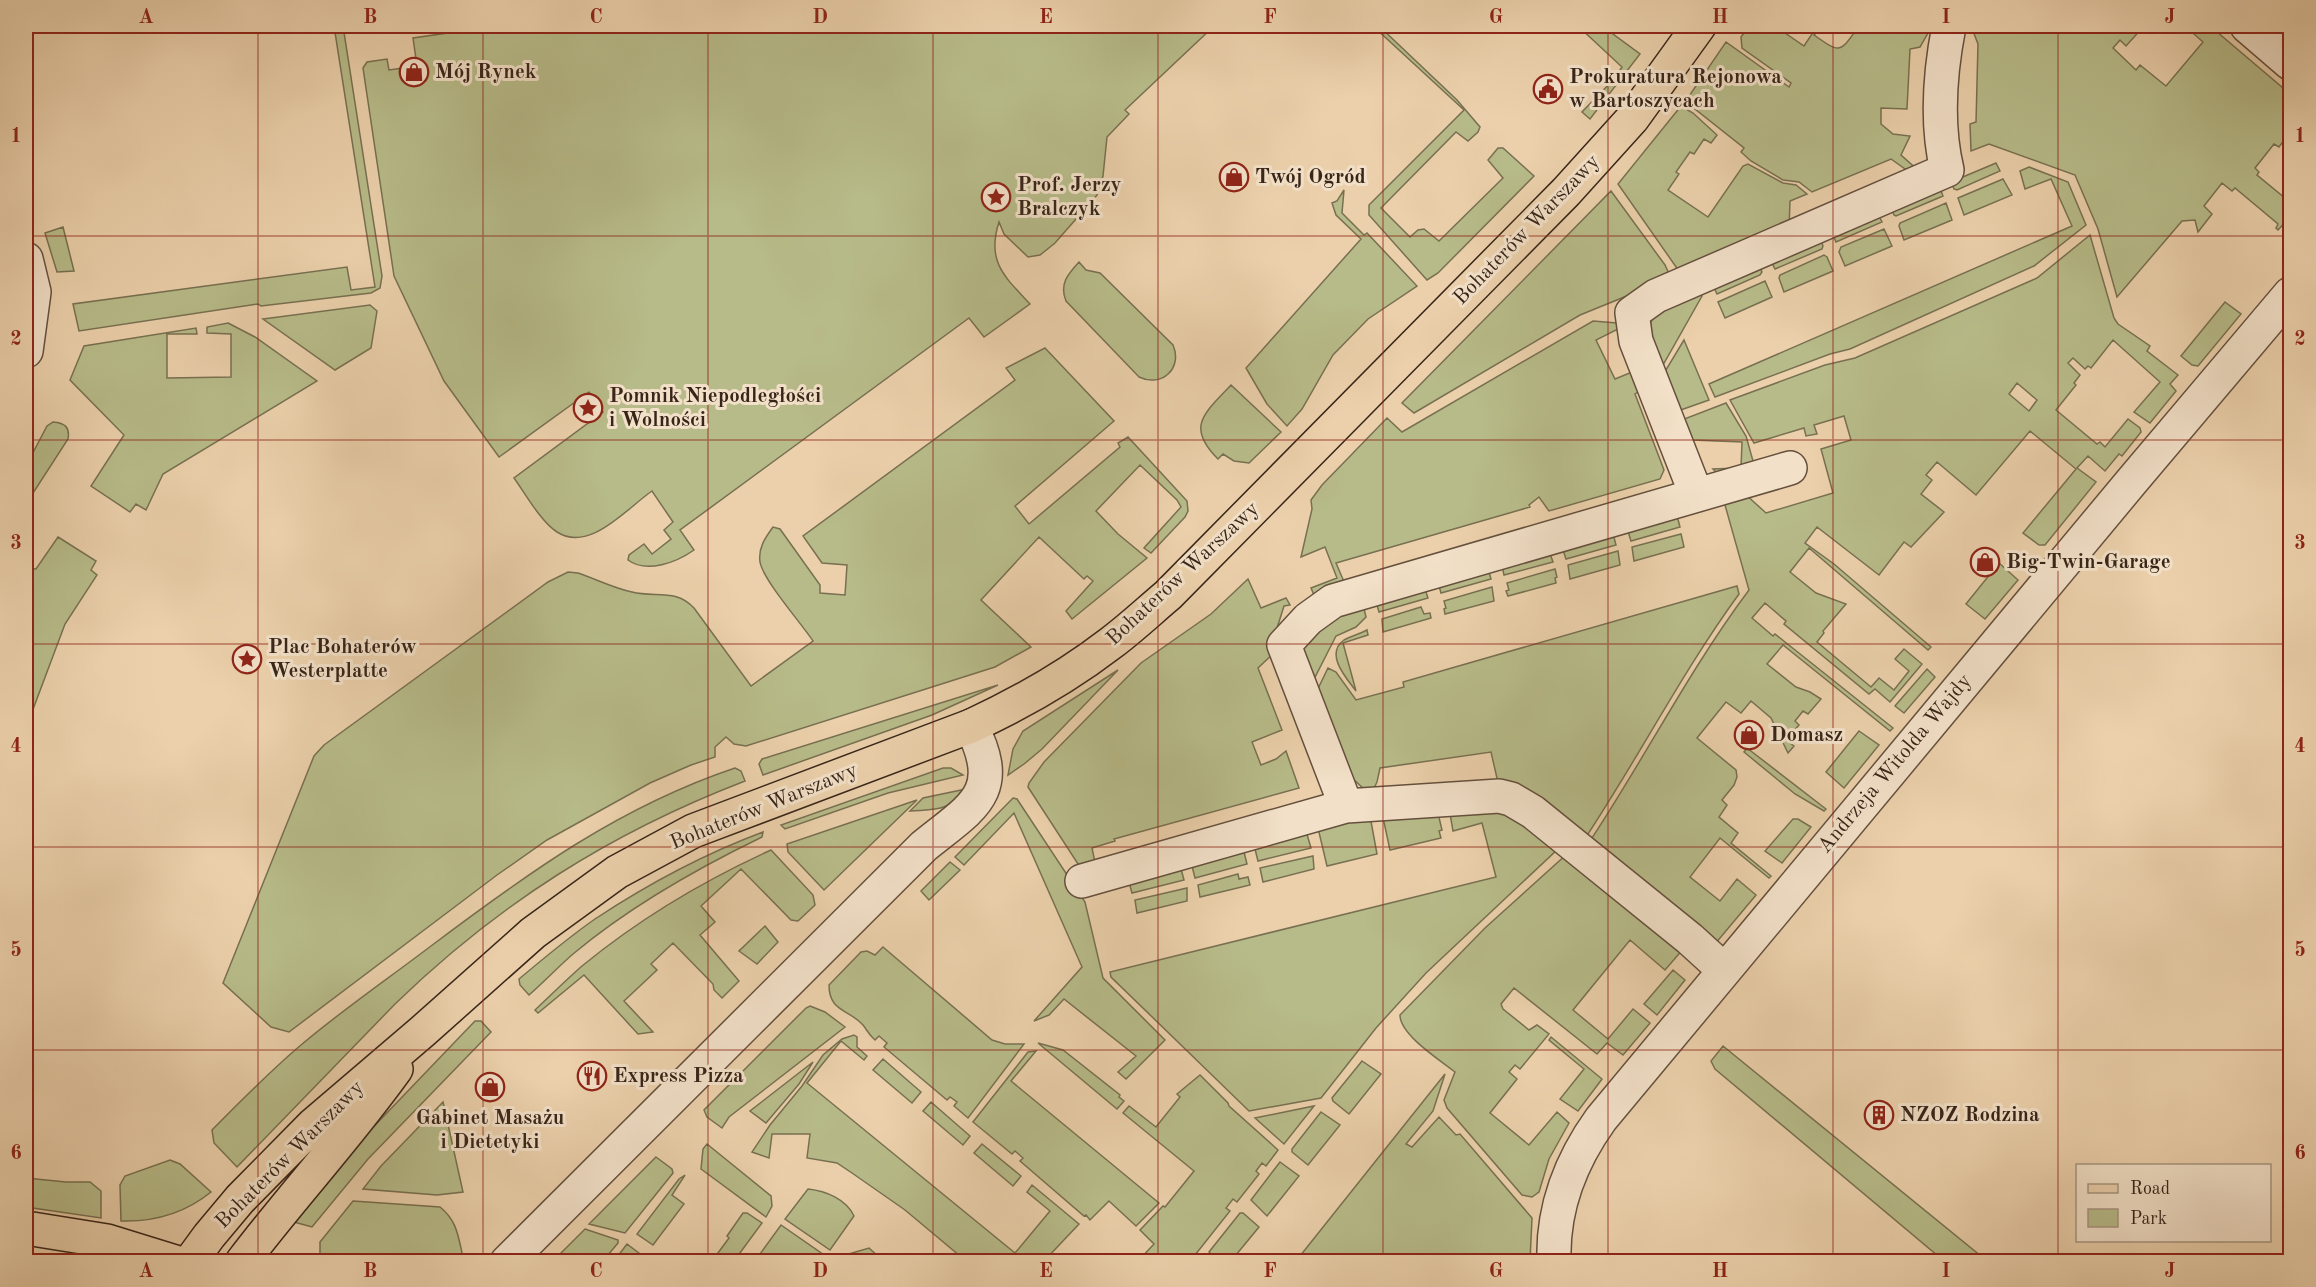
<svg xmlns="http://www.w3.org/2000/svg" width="2316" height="1287" viewBox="0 0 2316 1287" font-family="'Old Standard TT',serif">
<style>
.green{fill:#b7bb89;stroke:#787051;stroke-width:1.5;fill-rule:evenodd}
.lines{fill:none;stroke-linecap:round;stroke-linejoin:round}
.minor-casing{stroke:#65503e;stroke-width:36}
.major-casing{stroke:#382519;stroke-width:36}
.minor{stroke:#f2e0c8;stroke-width:33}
.major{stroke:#ebd0ab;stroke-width:33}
.grid{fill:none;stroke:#8f2418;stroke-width:1.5;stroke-opacity:0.55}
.labels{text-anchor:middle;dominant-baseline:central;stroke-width:6;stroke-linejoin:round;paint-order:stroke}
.poi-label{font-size:21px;font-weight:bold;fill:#382519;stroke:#f2e0c8;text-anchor:start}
.street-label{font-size:21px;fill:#382519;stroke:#f2e0c8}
.neatline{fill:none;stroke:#8f2418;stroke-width:2}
.grid-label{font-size:20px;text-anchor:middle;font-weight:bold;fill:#8f2418}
</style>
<rect width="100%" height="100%" fill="#ebd0ab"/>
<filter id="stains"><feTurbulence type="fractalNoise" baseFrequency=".00333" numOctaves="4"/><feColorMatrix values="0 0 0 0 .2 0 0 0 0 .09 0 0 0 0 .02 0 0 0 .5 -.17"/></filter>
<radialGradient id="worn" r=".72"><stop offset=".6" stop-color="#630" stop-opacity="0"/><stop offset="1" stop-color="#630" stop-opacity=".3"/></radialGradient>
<path class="green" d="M334,26h9l39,250 -2,12 -9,5 -110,13 -3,-2 -179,27 -6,-27 274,-37 4,23 24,-3z
M497,26h717l-89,84 4,4 -22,23 -4,39 -6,19 -42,48 -15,12 -12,2 -24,-23 -5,-12c-13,40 6,55 31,82l-46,33 -15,-19 -289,212 14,20c-17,12 -47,24 -66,10l1,-5 15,-11 8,10 19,-15 -7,-9 9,-8 -21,-31c-25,17 -62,62 -95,41 -16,-10 -32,-39 -43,-54l89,-66 -14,-20 -90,65 -55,-76 -50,-105 -31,-208 4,-6 20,-3 2,11 28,-4 -4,-28z
M1373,26h6l78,74 23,27 -2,5 -10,9 -12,-9 -75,76 29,29 8,-7 6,-1 15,12 64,-63 -15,-18 10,-12h5l31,28 -96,97 -11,7 -58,-65v-10l95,-95z
M1578,26h24l38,28 -50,65 -8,-7 33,-34 7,-11z
M1749,26h26l29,20 8,-12 -12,-8h17l3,4 -6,5c28,20 26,17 45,-9h73l-12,21 -10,2 -3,60 -26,-1v16l12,10 17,2 -9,19 19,17 -5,4 -24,-17 -79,33 -13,-10 -16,-2 -32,-19 -10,-9 3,-4 -49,-39 -1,-4 -7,-6 39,-57 63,45 2,-4 -49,-35 -1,-11z
M1971,26h173l-18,20 -6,-6 -7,8 23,22 4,-5 26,21 37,-44 -18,-16h25l80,68v38l-11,15 -5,-3 -19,24 4,4 -2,3 28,23 2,-2 3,3v18l-12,13 -2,-2 2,-4 -43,-36 -3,3 -10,-8 -18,23 8,8 -14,18 -3,-12 -13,1 -65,76 -19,-68 -23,-54 -86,-31 -18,7 -1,-27 6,-2 2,-78z
M1681,106l12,7 24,22 -6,8 -7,-4 -10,15 -4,-2 -14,20 3,2 -11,16 40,27 35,-51 5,-2 35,19 13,2 11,9 -17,7 -1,27 -108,46 -63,-90z
M1996,163l4,8 -43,19 -3,-1 -3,-7z
M2029,167l39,15 18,43 -52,41 -184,83 -20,5 -115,43 -6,-13 363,-158 -21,-47 -26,10 -5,-18z
M2003,179l9,16 -48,20 -6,-17z
M1940,188l3,8 -47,20 -2,-1 -3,-7z
M1344,190l-2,23 22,22 3,-2 50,53 -49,33 -35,36 -31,54 -15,17 -20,-22 -21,-36 115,-129 -25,-24 -4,-12 5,-2z
M1611,191l54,74 6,13 -91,37 -166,98 -12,-10z
M1946,203l6,17 -48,20 -5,-14 1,-3z
M1878,214l4,8 -46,20 -4,-9z
M63,227l11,44 -17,1 -12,-39z
M1884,229l8,17 -47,20 -6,-14 2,-5z
M2090,235l24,83 4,6 32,22 -3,5 31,24 -8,9 6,7 -26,32 -16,-11 26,-30 -47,-42 -22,28 -3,-2 -3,3 -12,-11 -5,5 12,12 -6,8 2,2 -20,25 41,34 3,-2 5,5 23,-28 12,9 1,4 -19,24 -3,-2 -14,17 -17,-15 -11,12 19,14 -51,63h-6l-16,-12 53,-64 -46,-38 -54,64 -39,-33 -11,13 6,5 -11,14 23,18 -33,35 -7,-5 -25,33 -62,-48 -12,16 29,21 97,83 -3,3 -119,-102 -19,24 26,21 30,11 -23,27 1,2 -7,9 54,45 8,-9 15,12 15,-19 -14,-12 9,-10 18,15 -32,38 -15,-13 -6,5 -85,-70 2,-3 -21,-18 -13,15 21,18 2,-2 118,94 -3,3 -107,-86 -16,19 29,23 14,5 11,7 -13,15 -5,-3 -8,10 4,4 -13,15 8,6 -6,7 -17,-35 -20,-17 -10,12 -15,-11 -29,36 39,32 1,7 -3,8 -12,15 5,5 -8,12 19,16 -7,10 40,33 -2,2 -49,-40 -30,39 30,24 17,-22 19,16 -41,49 -127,-100c56,-84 101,-174 161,-254l-26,-92 21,-5 22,20 67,-20 -12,-44 30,-9 -7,-24 -30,9 3,9 -11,2 -2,-8 -50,15 -24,-43 95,-35 30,-7 182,-80zM2017,383l20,17 -8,11 -20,-17z
M1820,238l3,8 -1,3 -47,20 -5,-10z
M1824,255l3,2 6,14 -49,21 -5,-14 1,-3z
M1079,262l7,8 14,3 73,72c10,23 -11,43 -34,32l-73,-76c-7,-17 2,-27 13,-39z
M1758,264l4,8 -2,3 -43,19 -5,-11z
M1765,281l7,16 -47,21 -7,-16z
M1698,288l4,8 -43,76c-6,-13 -16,-42 -5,-55 6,-8 34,-22 44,-29z
M2225,302l16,12 -43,52 -6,-1 -11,-9z
M370,305l7,6 -6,37 -36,22 -72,-51z
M1593,321l24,2 3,5 -24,12 19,39 22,-9 7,18 -9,6 29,76 -4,9 -111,32 -10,-14 -10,8 1,2 -194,56 9,21 -31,11 -3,-7 26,-10 -12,-31 -24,10 11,-48 -1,-9 11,-15 65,-67 15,14z
M228,323l27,14 62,44 -154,93 -17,36 -10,-6 -6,8 -39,-26 33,-51 -54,-55 14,-34 112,-18 1,6h-30v44l64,-1v-43l-24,-1v-6z
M1684,340l25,60 -34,12 -14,-34z
M1045,348l69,73 -99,85 14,18 91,-77 -2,-4 10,-6 59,64 1,10 -3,6 -34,36 -7,-5 37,-41 -4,-7 -37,-35 -44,46 22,23 29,24 -75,61 -6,-8 27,-30 -6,-5 -3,3 -45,-42 -58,63 50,47 -36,20 -249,79 -12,-2 -8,-7 -11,10v10l-24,8 -41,18 -103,57 -50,35 -208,157 -18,-5 -48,-44 91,-227 10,-11 224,-163 20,-10 10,1c18,6 35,15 54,19 23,6 44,-4 62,16l57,78 62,-45c-11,-17 -50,-61 -53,-79 -2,-14 5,-24 13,-35l7,2 40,56v8l25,2 2,-30 -25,-2 -19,-27 212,-156 -9,-12z
M1231,385l50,47 -32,31 -15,-2 -11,-7 -5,5c-33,-33 -13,-46 13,-74z
M1726,403l20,33 9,32 -38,5 -4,-4 28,-1 1,-26 -50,-2 -13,-19z
M53,422c12,1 17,5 15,17l-42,65v-38l21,-40z
M1676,512l4,15 -49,14 -5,-16z
M1612,530l4,15 -50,14 -5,-15z
M1681,534l3,13 -50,14 -2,-14z
M58,537l38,24 -5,9 6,5 -32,49 -39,104v-160l10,1z
M1548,548l5,14 -49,13 -3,-14z
M1618,551l2,14 -50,14 -2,-14z
M1999,563l19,17 -33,39 -19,-15z
M1487,565l4,14 -50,14 -4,-14z
M1555,569l2,8 -2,1 1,5 -48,13 -2,-5 3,-1 -2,-7z
M1248,579l13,29 25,-10 4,7 -6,1 -6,19 -2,26 -18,17 24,62 -30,12 9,23 15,-6 10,-8 13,37 -185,51 1,2 -23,7 4,19 -12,1 -6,-4 -50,-77 1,-4 15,-21 97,-99 70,-49z
M1423,583l5,15 -49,14 -4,-14z
M1737,586l2,8c-57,78 -101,165 -155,246l-85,-53 -8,-35 -111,16 -3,14 -5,10 -9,-4 -12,-11 -37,-80 14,-29 8,4 20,28 48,-13 -1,-5z
M1492,587l2,14 -49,13 -1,-5 2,-1 -2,-7z
M1362,600l4,17 -10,10 -20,9 -26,51 -6,-27 -1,-19z
M1421,607l3,7 6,-1 1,5 -48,14 -1,-13z
M1367,630l1,5 -25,8 13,48c-9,-12 -32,-37 -12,-51 7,-4 16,-6 23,-10z
M1927,669l8,8 -31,36 -9,-7z
M1118,670l-76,79 -18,15 -16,11 5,-26 10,-18z
M998,685l-66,30 -169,60 -4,-11 3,-5z
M1859,731l20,14 -35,43 -18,-16z
M1747,748l79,61 -2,2 -29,-17 -51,-42z
M735,768l6,3 4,10c-135,52 -247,123 -350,223l-158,163 -23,-24 -2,-13c29,-29 58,-59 89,-85 40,-34 88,-67 130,-99 97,-73 188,-139 304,-178z
M943,768h8l12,7 -75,18 -103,36 -4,-4z
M966,789c-21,23 -26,20 -56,22l13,-13z
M1013,798l4,1 68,103 18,76 62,62 -39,39 -8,-7 18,-16 -72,-57 -15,16 -15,6 48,-54 -68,-154 -50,52 -9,-8z
M917,800l-93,90 -36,-38 -1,-8z
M1449,808h55l55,40 -133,125 -50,55 -55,70 -72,13 -138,-134 -1,-5 386,-95 -14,-54 -29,8z
M1437,809l5,21 -3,1 2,7 -51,12 -8,-37z
M1370,816l7,38 -50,12 -9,-38z
M1793,819h5l13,8 -29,36 -17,-12z
M1306,831l5,17 -53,13 -4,-16z
M763,832l-1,5c-66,32 -133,70 -189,117 -15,13 -29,28 -44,41l-9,-10 -1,-6c25,-21 50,-42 76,-60 53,-35 109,-65 168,-87z
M1243,848l4,16 -52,14 -4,-16z
M771,850l42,45 2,10 -17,16 -7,-1 -50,-51 -40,37 14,16 -15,13 39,46 -17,17 -8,-8 -1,-6 -40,-41 -22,21 6,6 -33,31 29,31 -15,2 -54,-59 -46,38 -3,-3c16,-15 31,-30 47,-44 56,-46 123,-86 189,-116z
M1567,854l117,94 -19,22 -35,-30 -57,70 35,29 25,-30 17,14 -27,32 -16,-12 -10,11 -83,-66 -13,16 2,5 26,21 8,-5 12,9 -29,35 -5,-4 -6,7 8,7 -27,34 39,32 28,-33 12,11 -20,36 -10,33 -7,5 -10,-2 -75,-87 -3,-8 11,-28c-15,-12 -55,-37 -55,-57l85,-87z
M1313,856l1,13 -51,13 -3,-14z
M950,862l10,8 -31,30 -8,-9z
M1180,865l4,15 -52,13 -4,-14z
M1238,874l1,5 9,-2 2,8 -50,12 -2,-12z
M1187,888v13l-50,12 -2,-13z
M765,926l13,16 -21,22 -18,-13z
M883,947l109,93 13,4h19l-56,74 -14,-12 3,-4 -7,-5 -3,3 -63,-53 3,-4 -8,-7 -4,4c-6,-5 -8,-10 -12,-15 -14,-16 -34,-13 -34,-40l32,-33 6,-1 8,4z
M1673,970l12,10 -28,35 -13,-11z
M810,1006l15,6 20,15 -116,90 -7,11 -15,-11 -3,-7 102,-102z
M475,1021h6l10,11 -123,127 -56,68 -18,-5 65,-80z
M854,1035l3,2v10l10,9 -3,4 -23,-19 -34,42 208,170 35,-42 -23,-19 5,-7 47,39 -35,37h-78l-61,-51 -53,-37 -15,-10 -30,-5 3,-24h-38l-3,24 -17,-6 18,-27 32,-39 21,-31 19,-16z
M1551,1037l51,42 -24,32 -18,-12 24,-30 -35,-29z
M1038,1043l25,7 57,45 -1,2 5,4 -7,8z
M1723,1046l264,215h-38l-3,-2 -2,2 -229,-192 -4,-8z
M1036,1051l-25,30 148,122 -23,23 -27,-25 -19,19 -4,-5 -2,1 -64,-55 3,-3 -8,-7 -3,3 -39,-32 55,-70z
M883,1059l38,33 -9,11 -39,-33z
M1362,1061l19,13 -32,40 -16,-13 -1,-3z
M813,1062l-14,22 -33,39 -16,-12z
M1445,1074l-12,37 -27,33 6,3 27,-30 17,18 4,-1 72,84 -2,43h-234z
M1200,1075l28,28 1,3 49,44 -12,16 -4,-3 -6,8 3,3 -22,28 -4,-3 -7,9 4,3 -35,44 -57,6 16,-17 -14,-14 23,-24 2,1 29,-36 -71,-58 6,-7 27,21 24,-30 -3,-3z
M443,1102l20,90 -26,3 -74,-6 18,-23z
M931,1102l39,34 -7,9 -40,-34z
M1314,1106l-30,38 -29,-26z
M1321,1112l19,13 -32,40 -16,-13v-3z
M707,1144l64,52 1,10 -6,11 -65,-48 2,-20z
M982,1144l39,32 -8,10 -39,-33z
M656,1157l16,12 1,4 -48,60 -36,-9z
M170,1160l10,4 31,28c-27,22 -56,30 -90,29l-1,-36 5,-9z
M1280,1162l19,14 -32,40 -16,-16z
M685,1175l-13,20 12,9 -31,41 -16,-11 42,-55z
M26,1178l40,4h24l11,9v27l-75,-11z
M808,1189c18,2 38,10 46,27l-24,34 -45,-31z
M353,1201l87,6c16,13 18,27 22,46l-8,8h-134v-19z
M743,1213h4l15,10 -28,38h-22l17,-23 -2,-2z
M1240,1213h3l16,14 -28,34h-12l-10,-9z
M781,1225l43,30v6h-69z
M585,1229l33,11v3l-15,18 -49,-1z
M627,1244l17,13 -3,4h-27z
M869,1248l12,11 -2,2h-35l5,-7z"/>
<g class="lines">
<g class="minor-casing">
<path id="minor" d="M2247,26l43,37
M26,259l8,33 -8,59
M1696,494l-60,-153 -4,-28 24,-17 291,-126c-11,-46 -7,-98 2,-144
M1346,806l-62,-161 24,-26 25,-18 457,-133
M1082,881l264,-75 153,-10 12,3 22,13 157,127 34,31
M507,1262l417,-416c48,-39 82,-53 47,-120
M1554,1262c-2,-54 16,-100 47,-143l531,-638 158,-187"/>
</g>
<g class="major-casing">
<path id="major" d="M26,1228l81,13 68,21
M190,1262l19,-26 31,-37 73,-74 110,-94 110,-98 84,-61 76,-41 278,-105c50,-23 97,-50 140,-83 20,-15 38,-32 57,-48l398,-403 66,-73 67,-93
M242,1262c50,-66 106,-126 154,-193"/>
</g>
<use href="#minor" class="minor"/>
<use href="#major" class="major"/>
</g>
<path class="grid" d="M258,26v1236M483,26v1236M708,26v1236M933,26v1236M1158,26v1236M1383,26v1236M1608,26v1236M1833,26v1236M2058,26v1236M26,236h2264M26,440h2264M26,644h2264M26,847h2264M26,1050h2264"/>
<defs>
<g id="shop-ring" transform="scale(1.5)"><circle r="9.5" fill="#f2e0c8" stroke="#8f2418" stroke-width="1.5"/><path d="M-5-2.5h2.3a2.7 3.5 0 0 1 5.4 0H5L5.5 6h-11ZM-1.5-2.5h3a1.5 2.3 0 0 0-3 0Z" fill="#8f2418"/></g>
<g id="civic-ring" transform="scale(1.5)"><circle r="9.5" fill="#f2e0c8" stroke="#8f2418" stroke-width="1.5"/><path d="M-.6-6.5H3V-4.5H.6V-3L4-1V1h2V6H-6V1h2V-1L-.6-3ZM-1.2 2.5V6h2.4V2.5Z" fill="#8f2418"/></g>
<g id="sight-ring" transform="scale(1.5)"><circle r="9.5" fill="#f2e0c8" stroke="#8f2418" stroke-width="1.5"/><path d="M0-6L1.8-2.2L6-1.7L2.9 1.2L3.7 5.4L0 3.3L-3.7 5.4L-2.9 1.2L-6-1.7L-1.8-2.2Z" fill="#8f2418"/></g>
<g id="restaurant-ring" transform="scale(1.5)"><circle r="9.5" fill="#f2e0c8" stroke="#8f2418" stroke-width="1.5"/><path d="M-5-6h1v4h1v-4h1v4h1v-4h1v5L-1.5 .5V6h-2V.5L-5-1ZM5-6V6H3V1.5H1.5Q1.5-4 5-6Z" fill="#8f2418"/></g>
<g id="building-ring" transform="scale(1.5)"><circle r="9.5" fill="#f2e0c8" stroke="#8f2418" stroke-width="1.5"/><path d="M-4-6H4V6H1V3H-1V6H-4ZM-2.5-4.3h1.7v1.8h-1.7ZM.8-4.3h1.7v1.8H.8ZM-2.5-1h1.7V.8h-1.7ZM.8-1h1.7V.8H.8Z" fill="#8f2418"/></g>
</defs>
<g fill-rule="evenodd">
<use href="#shop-ring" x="414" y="72"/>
<use href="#civic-ring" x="1548" y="89"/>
<use href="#shop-ring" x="1234" y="177"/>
<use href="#sight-ring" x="996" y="197"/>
<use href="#sight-ring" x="588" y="408"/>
<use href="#shop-ring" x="1985" y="562"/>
<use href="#sight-ring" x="247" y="659"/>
<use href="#shop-ring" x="1749" y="735"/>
<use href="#restaurant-ring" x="592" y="1076"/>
<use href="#shop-ring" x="490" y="1087"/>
<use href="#building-ring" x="1879" y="1115"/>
</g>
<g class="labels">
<g class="poi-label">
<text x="435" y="72">Mój Rynek</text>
<text x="1569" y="77">Prokuratura Rejonowa<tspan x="1569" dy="24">w Bartoszycach</tspan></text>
<text x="1255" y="177">Twój Ogród</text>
<text x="1017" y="185">Prof. Jerzy<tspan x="1017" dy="24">Bralczyk</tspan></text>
<text x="609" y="396">Pomnik Niepodległości<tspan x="609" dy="24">i Wolności</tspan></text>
<text x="2006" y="562">Big-Twin-Garage</text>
<text x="268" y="647">Plac Bohaterów<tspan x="268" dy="24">Westerplatte</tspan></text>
<text x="1770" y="735">Domasz</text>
<text x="613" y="1076">Express Pizza</text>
<text x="1900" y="1115">NZOZ Rodzina</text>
<text x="490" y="1118" text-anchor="middle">Gabinet Masażu<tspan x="490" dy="24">i Dietetyki</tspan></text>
</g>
<g class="street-label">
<text transform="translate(1527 230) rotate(-46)">Bohaterów Warszawy</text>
<text transform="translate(1183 574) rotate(-43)">Bohaterów Warszawy</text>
<text transform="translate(1895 764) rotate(-50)">Andrzeja Witolda Wajdy</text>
<text transform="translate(764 807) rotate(-22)">Bohaterów Warszawy</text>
<text transform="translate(290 1155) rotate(-45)">Bohaterów Warszawy</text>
</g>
</g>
<rect width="2316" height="1287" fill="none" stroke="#ebd0ab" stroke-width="66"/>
<rect x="2076" y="1164" width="195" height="78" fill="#f2e0c8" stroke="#a89582" stroke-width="1.5"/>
<rect x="2088" y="1184" width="30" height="9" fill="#ebd0ab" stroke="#a89582" stroke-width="1.5"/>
<text x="2130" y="1194" font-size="18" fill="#382519">Road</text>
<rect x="2088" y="1209" width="30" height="18" fill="#b7bb89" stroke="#a89582" stroke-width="1.5"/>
<text x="2130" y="1224" font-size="18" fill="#382519">Park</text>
<rect x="33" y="33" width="2250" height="1221" class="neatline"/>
<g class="grid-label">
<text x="146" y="23">A</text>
<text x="370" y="23">B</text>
<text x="596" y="23">C</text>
<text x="820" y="23">D</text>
<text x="1046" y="23">E</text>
<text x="1270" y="23">F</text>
<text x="1496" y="23">G</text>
<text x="1720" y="23">H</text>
<text x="1946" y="23">I</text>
<text x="2170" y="23">J</text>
<text x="16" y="142">1</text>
<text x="2300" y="142">1</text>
<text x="16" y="345">2</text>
<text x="2300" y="345">2</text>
<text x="16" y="549">3</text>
<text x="2300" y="549">3</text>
<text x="16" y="752">4</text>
<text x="2300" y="752">4</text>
<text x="16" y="956">5</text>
<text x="2300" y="956">5</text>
<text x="16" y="1159">6</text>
<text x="2300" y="1159">6</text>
<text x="146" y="1277">A</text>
<text x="370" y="1277">B</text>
<text x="596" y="1277">C</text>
<text x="820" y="1277">D</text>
<text x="1046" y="1277">E</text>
<text x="1270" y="1277">F</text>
<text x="1496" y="1277">G</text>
<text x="1720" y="1277">H</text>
<text x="1946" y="1277">I</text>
<text x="2170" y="1277">J</text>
</g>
<rect width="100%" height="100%" filter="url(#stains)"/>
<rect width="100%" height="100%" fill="url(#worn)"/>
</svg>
